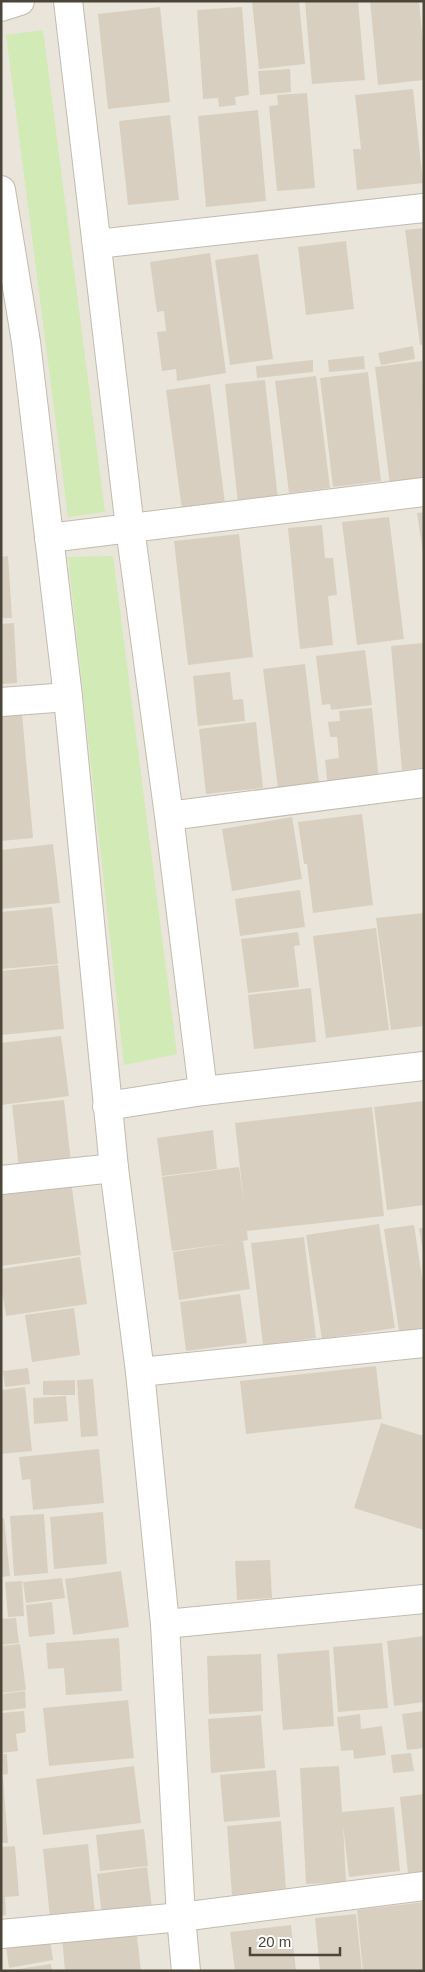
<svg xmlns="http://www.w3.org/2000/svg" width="425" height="1972" viewBox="0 0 425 1972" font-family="Arial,sans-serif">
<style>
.residential{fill:#eae5da}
.green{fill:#d2eab5}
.building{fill:#d8cfc1}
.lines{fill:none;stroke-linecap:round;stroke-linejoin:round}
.minor-casing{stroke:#c2bbae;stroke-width:30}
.tertiary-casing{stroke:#c2bbae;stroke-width:30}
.minor{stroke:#fff;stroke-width:28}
.tertiary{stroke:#fff;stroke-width:28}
</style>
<rect width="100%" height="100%" fill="#f6f3ec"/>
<path class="residential" d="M1,1h423v1970h-423z"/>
<path class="green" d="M43,30l62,482 -37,5 -62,-482z
M113,556l64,498 -53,11 -56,-508z"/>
<path class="building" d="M252,1h47l6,63 -46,5z
M305,1h53l7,79 -53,4z
M370,1h49l5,55v24l-46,5z
M160,7l10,95 -62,7 -10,-95z
M242,7l7,88 -14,2 1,8 -17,2 -1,-9 -15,1 -6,-89z
M290,69l1,23 -31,3 -2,-24z
M413,89l10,94 -66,7 -4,-41h8l-6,-54z
M307,93l8,95 -38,3 -8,-85 9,-1 -1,-10z
M258,110l8,91 -60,6 -8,-91z
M170,115l9,85 -51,5 -9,-84z
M424,228v116l-4,1 -15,-115z
M346,241l8,68 -48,6 -8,-68z
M210,253l16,120 -49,8 -1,-12 -14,2 -5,-39 9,-1 -2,-20 -7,1 -7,-50z
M258,254l15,105 -43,6 -15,-105z
M413,346l2,13 -34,6 -3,-12z
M364,356l1,13 -36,3 -1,-12z
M313,360v12l-56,6 -1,-12z
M422,361l2,119 -34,5 -15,-118z
M368,372l13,109 -48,6 -13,-109z
M316,376l14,112 -41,5 -14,-112z
M265,380l13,119 -40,4 -13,-119z
M210,384l15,120 -43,6 -16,-120z
M424,512v39l-1,1 -6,-39z
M389,517l15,122 -47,6 -15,-123z
M322,525l3,33h8l4,37 -9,1 5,49 -33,4 -12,-121z
M239,534l14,123 -65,8 -14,-124z
M8,556l4,62h-11v-61z
M14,623l3,60 -16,1v-60z
M424,643v125l-22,2 -11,-124z
M365,650l7,55 -41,5 -1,-6 -8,1 -6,-49z
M305,664l14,119 -41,5 -15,-119z
M230,672l3,28 10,-1 2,22 -47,5 -5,-50z
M372,708l7,74 -51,6 -3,-28 14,-2 -2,-21h-7l-2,-15 12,-1 -1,-10z
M22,714l11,124 -32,3v-126z
M256,722l7,66 -57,6 -7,-65z
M362,814l11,91 -60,8 -6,-49h-3l-6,-42z
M292,817l10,62 -70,12 -10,-62z
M53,844l7,59 -59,6v-59z
M300,890l5,37 -65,9 -5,-37z
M52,907l6,57 -57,5v-57z
M424,913v113l-33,4 -15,-112z
M376,928l13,102 -63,8 -13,-102z
M298,932l2,13 -6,1 5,41 -51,6 -7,-54z
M58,965l6,64 -63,6v-64z
M311,988l5,54 -62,7 -6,-54z
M61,1036l8,60 -68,9v-62z
M64,1100l7,62 -52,6 -7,-63z
M424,1101v104l-37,5 -13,-103z
M372,1107l12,109 -137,15 1,9 -5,1 7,48 -71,11 -6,-48 59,-9 -60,8 -10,-74 77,-10 5,36 -9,-80z
M213,1130l4,39 -55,7 -5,-38z
M71,1181l10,74 -80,11v-75z
M379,1224l16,104 -73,11 -16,-104z
M414,1225l10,65v38l-25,3 -15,-102z
M419,1228h5v24h-1z
M304,1237l12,101 -53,7 -12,-102z
M80,1257l7,47 -81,12 -5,-31v-16z
M240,1294l7,49 -61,8 -6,-49z
M74,1308l6,47 -48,7 -7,-47z
M376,1366l6,53 -136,15 -6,-53z
M28,1368l2,16 -25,3 -2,-16z
M93,1379l5,57 -17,1 -4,-57z
M75,1380v15h-32v-14z
M25,1387l7,64 -31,3v-64z
M66,1396l2,25 -34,3 -1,-26z
M381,1423l43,13v94l-70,-22z
M99,1449l5,54 -71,7 -3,-31 -8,1 -3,-23z
M103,1512l4,52 -53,5 -4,-52z
M44,1514l4,59 -34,3 -4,-60z
M4,1518l6,58 -9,1v-58z
M270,1560l2,38 -35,2 -2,-39z
M121,1571l8,56 -56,8 -8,-56z
M62,1578l3,20 -39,5 -3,-21z
M22,1581l2,35 -16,1 -3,-35z
M52,1602l3,32 -26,3 -3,-32z
M16,1618l3,25 -18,2v-26z
M424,1636v66l-30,4 -7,-65z
M119,1638l3,53 -56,4 -2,-27 -16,1 -2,-26z
M382,1643l6,65 -50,4 -5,-65z
M20,1644l6,46 -25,3v-47z
M329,1650l5,76 -51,4 -6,-76z
M261,1654l2,57 -54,3 -2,-58z
M25,1691l1,17 -25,3v-17z
M128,1700l6,58 -85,8 -6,-58z
M24,1711l2,21 -10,2 2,17 -17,2v-40z
M424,1711v37l-17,2 -5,-36z
M360,1714l1,15 21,-3 4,29 -32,4 -1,-9 -12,1 -4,-34z
M261,1715l4,53 -54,5 -3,-54z
M411,1753l3,18 -21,2 -2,-18z
M1,1754h6l1,20 -7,1z
M134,1766l7,57 -98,12 -7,-56z
M339,1766l3,46 52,-5 6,64 -51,6 -6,-52 3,57 -40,2 -6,-116z
M276,1770l4,47 -56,5 -4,-47z
M1,1777h2l5,66h-7z
M424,1794v77l-16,2 -8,-76z
M281,1821l5,69 -54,5 -5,-69z
M144,1829l4,37 -48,5 -4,-36z
M88,1844l7,70 -45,4 -7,-69z
M15,1846l4,50 -14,1 1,18 -5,1v-69z
M147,1867l5,41 -50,7 -5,-41z
M424,1902v69h-61l-6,-61z
M356,1914l6,57h-42l-5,-53z
M291,1925l5,46h-61l-5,-39z
M136,1928l5,43h-76l-3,-35z
M50,1940l3,20 -44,8 -3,-21z
M51,1964l1,7h-40v-1z"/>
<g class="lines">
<g class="minor-casing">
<path id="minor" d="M68,1l62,527 39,288 34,275
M1,7l19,-6
M97,244l327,-36
M49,538l375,-46
M1,702l67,-5
M169,816l255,-33
M1,1180l113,-12
M140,1372l284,-29
M165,1624l259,-25
M1,1934l180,-17 243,-31"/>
</g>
<g class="tertiary-casing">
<path id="tertiary" d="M1,190l25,152 42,355 46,471 26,204 25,252 16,293 5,54
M107,1106l96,-15 221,-25"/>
</g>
<use href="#minor" class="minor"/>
<use href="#tertiary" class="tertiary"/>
</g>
<rect width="425" height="1972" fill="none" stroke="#4b4439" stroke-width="5"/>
<path d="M250 1947v8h90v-8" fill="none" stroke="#4b4439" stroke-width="2.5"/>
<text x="258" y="1947" font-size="15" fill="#4b4439" stroke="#ffffff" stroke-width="4" paint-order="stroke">20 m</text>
</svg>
